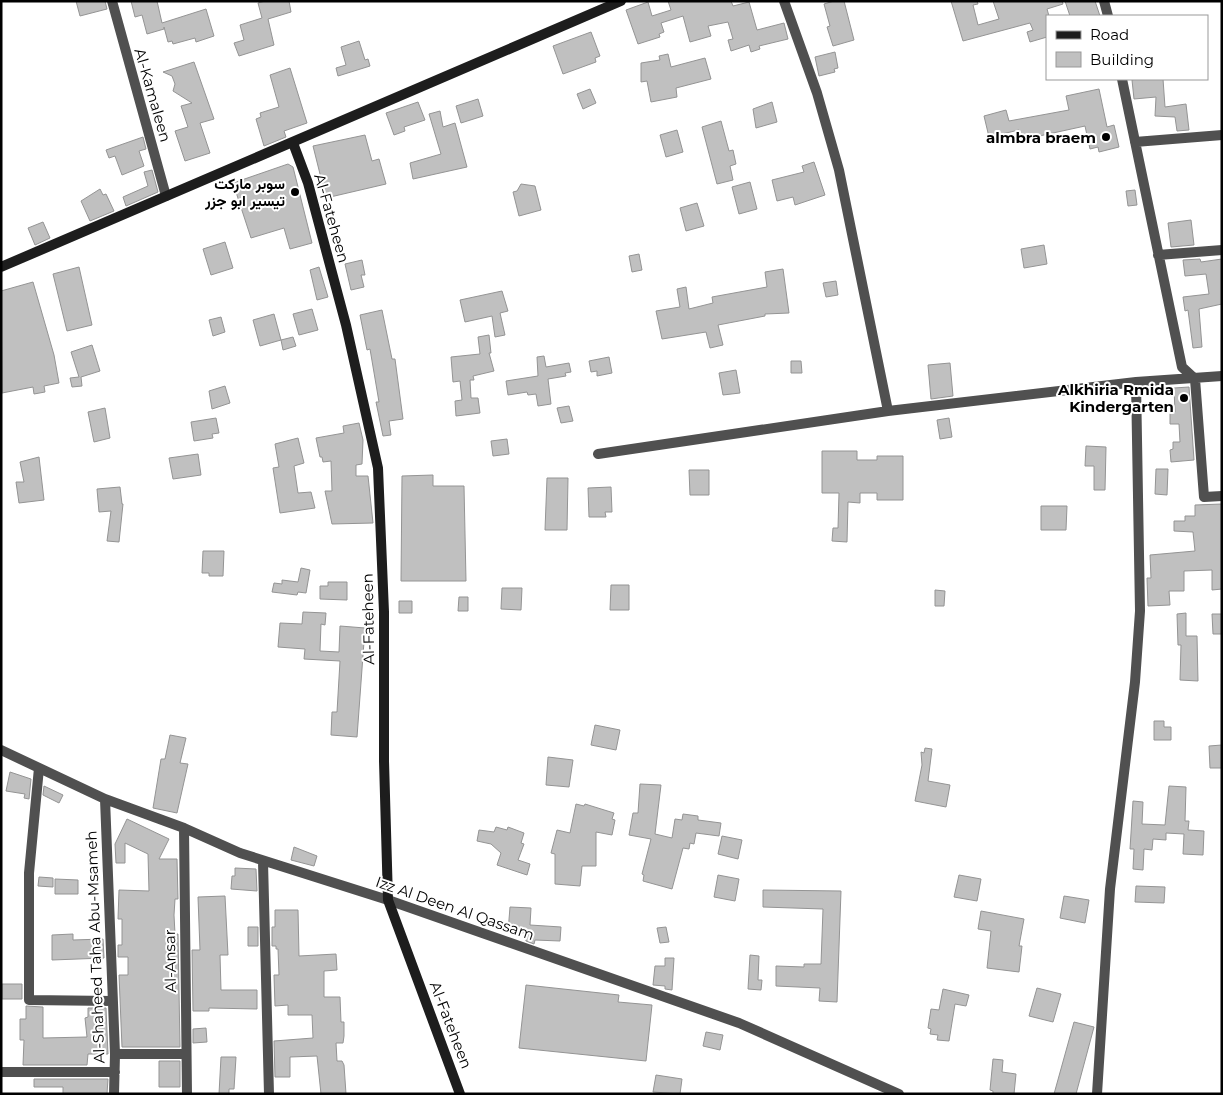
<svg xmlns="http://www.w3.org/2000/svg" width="1223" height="1095" viewBox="0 0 1223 1095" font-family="Montserrat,Vazirmatn,sans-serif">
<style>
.building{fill:#c0c0c0;stroke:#949494}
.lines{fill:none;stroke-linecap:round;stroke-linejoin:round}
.street{stroke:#505050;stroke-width:10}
.secondary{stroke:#1d1d1d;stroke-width:10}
.poi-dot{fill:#000;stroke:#fff;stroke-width:2}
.labels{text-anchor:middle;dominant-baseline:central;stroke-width:4;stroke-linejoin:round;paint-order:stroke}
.street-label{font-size:15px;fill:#000;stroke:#fff}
.poi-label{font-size:15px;font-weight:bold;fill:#000;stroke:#fff;text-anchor:end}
</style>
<rect width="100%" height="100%" fill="#fff"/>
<path class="building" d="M76,1h29l2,8 -27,7z
M131,1h26l5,22 44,-14 8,27 -18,6 -1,-4 -22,6 -1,-3 -4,1 -4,-15v2l-17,5 -5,-19 -7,2z
M265,1h24l2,11 -23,7 6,26 -35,11 -5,-13 10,-3 -4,-15 22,-7 -4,-15z
M668,1h63l2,5 16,-4 8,28 27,-7 4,16 -29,7 1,3 -9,3 -2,-7 -18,6 -3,-11 5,-1 -5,-17 -20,4 3,10 -21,6 -7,-26 -22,7 3,9 -5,2 1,3 -22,7 -12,-34 22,-8 4,14 19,-6z
M834,1h10l10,39 -21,6 -6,-19 3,-1 -6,-22z
M951,1h26l1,3 -5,1 5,20 21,-6 -6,-18h69l1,3 -16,5 2,7h-2v21l-17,5 -3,-10 6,-2 -3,-7 -67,18z
M1065,1h30l5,15h-30z
M591,32l9,24 -5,2 1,4 -33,12 -10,-28z
M359,41l6,19 3,-1 2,7 -32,10 -2,-8 10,-3 -5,-18z
M835,52l3,16 -4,1 1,3 -16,4 -4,-19z
M668,54l3,13 34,-9 6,21 -35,9 1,9 -26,5 -4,-21 -6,1v-19l19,-3 -1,-4z
M194,62l20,57 -14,4 10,30 -25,8 -10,-30 13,-4 -7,-21 11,-3 -19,-12 2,-7 -3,-8 -9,-4z
M290,68l17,55 -23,8 2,6 -22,9 -8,-27 5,-2 -1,-4 19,-6 -9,-32z
M1136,79h27l2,28 21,-3 3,26 -12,1 -2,-14 -20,-1 1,-19 -22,2 -2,-19z
M590,89l6,14 -13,6 -6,-15z
M1099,89l8,38 7,-2 5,22 -20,5 -1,-5 -8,2 -5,-23 -64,14 -2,-10 -30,7 -5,-21 22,-6 3,11 60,-11 -3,-14z
M478,99l5,17 -22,7 -5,-17z
M418,102l7,18 -21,7 1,4 -11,4 -8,-22z
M772,102l5,20 -21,6 -3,-19z
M440,111l3,16 12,-4 12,44 -54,12 -3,-16 31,-9 -12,-40z
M721,121l8,30 4,-1 3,14 -6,2 3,14 -16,4 -15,-57z
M677,130l6,22 -17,5 -6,-22z
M365,135l7,26 7,-2 7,25 -60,14 -13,-52z
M143,137l3,12 -7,2 5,15 -22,9 -7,-19 -6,2 -3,-8z
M814,162l11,33 -30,10 -2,-8 -16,4 -5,-21 32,-8 -2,-6z
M288,164l5,3 19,76 -22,6 -6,-21 -33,10 -18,-55z
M152,170l6,22 -32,14 -3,-9 25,-11 -4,-14z
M750,182l7,27 -18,5 -7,-27z
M521,184l14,2 6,24 -22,6 -6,-24 4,-1z
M100,189l3,6 3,-1 8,17 -24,10 -9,-20z
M1135,190l2,15 -9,1 -2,-15z
M697,203l7,23 -18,5 -6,-23z
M1191,220l3,25 -23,2 -3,-24z
M43,222l7,16 -15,7 -7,-17z
M225,242l8,26 -22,7 -8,-26z
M1044,245l3,19 -23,4 -3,-19z
M639,254l3,16 -10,2 -3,-16z
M1200,259l1,3 21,-3v45l-23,5 3,38 -9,1 -5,-38 -3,1 -2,-14 26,-3 -3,-20 -21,2 -2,-16z
M362,260l3,15h-4l3,12 -13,3 -6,-26z
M79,267l13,58 -25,6 -14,-57z
M319,267l9,30 -11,3 -7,-30z
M783,269l6,44 -24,1v2l-47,9 5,20 -13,3 -4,-16 -44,7 -6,-28 24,-4 -3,-18 9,-2 3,22 24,-6 -1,-6 55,-10 -2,-15z
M836,281l2,14 -12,2 -3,-14z
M33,282l21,73 5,28 -15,3 1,6 -11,2 -1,-7 -31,6 -1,-102z
M502,291l6,20 -8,2 5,22 -10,2 -3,-21 -27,6 -5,-22z
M312,309l6,21 -19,5 -6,-21z
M382,310l10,49h3l8,60 -14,2 2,14 -8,1 -7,-34h3l-9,-53 -3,1 -7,-35z
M274,314l7,26 -21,6 -7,-26z
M221,317l4,15 -12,4 -4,-16z
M489,335l2,18h-2l5,18 -21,5 1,4h-4l1,18h7l2,15 -24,3 -1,-15 7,-1 -2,-19 -7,1 -2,-25 29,-3 -2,-17z
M293,337l3,9 -13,4 -2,-10z
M92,345l8,26 -19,6 1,9 -10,1 -2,-9 9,-1 -8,-25z
M544,356l2,11 23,-4 2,9 -6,1 1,3 -18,3 3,25 -13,2 -2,-12 -8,1 -1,-3 -19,3 -2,-14 32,-5 -1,-19z
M609,357l3,16 -15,3v-5l-6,1 -2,-11z
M791,361h10l1,12h-11z
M950,363l3,33 -22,3 -3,-34z
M736,370l4,23 -17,2 -4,-22z
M225,386l5,17 -18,6 -3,-18z
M1189,387l5,73 -23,2 -1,-12 3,-1v-7h7l-1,-18h-9v-12h5l-1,-24z
M569,406l4,15 -12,2 -4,-15z
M105,408l5,30 -16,4 -6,-30z
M216,418l3,15 -7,1 1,4 -19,3 -3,-19z
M949,418l3,19 -12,2 -3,-19z
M359,423l4,17 -1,24 -6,1v11h12l5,47 -41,1 -7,-33h7l-1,-30 -8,1 -1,-5h-2l-4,-19 28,-5 -1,-7z
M298,438l6,25 -10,3 4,27 13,-1 4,16 -35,5 -7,-45 6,-1 -4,-23z
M507,439l2,15 -16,2 -2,-15z
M1086,446l20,1 -1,43h-11v-24h-9z
M822,451h35v9h20v-4h26v44h-26v-7h-17v10l-12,-1 -1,40 -15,-1 1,-13h5l1,-35h-17z
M198,454l3,21 -28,4 -4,-21z
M39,457l5,43 -25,3 -3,-21h8l-4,-20z
M1156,469h12l-1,26 -12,-1z
M689,470h20v25h-19z
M433,475v11h31l2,95h-65l1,-105z
M547,478h21l-1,52h-22z
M120,487l2,17h1l-4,38 -12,-1 4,-30 -12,1 -2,-23z
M611,487l1,25h-7l1,5h-17l-1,-29z
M1222,504v85l-10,1v-20l-28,1v20h-15l1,14 -22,1 -1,-28h4l-1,-23 45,-4 -2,-19 -19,-1v-10h11v-5h10v-11z
M1041,506h26l-1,24h-25z
M203,551h21l-1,25h-14v-3h-7z
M301,568l9,2 -4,23 -8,-1 -1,3 -25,-3 2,-9 8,1v-4l16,2z
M328,582h19v18l-27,-1v-13h8z
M611,585h18v25h-19z
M502,588h20l-1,22 -20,-1z
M935,590l10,1 -1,15h-9z
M459,597h9v14h-10z
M399,601h13v12h-13z
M303,612l23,1 -1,12 -4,-1 -1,27 19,1 1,-26 25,2 -8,109 -26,-2 1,-23h5l3,-51 -36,-2 1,-10 -27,-2 2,-24 22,1z
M1186,613v23h11l1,45 -18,-1 1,-35h-3l-1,-31z
M1212,614h10v20h-9z
M1154,721h10v6h7v13h-17z
M595,725l25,5 -4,20 -25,-5z
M170,735l16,3 -6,25 8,1 -11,49 -24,-5 8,-49h4z
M1222,745v23h-12l-1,-22z
M925,748l7,1 -4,32 22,4 -4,22 -31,-6 7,-36 -1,-13 3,1z
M548,757l25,3 -4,27 -23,-2z
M10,772l21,7 -2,20 -5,-1 1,-4 -19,-3z
M640,784l21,1 -6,49 17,4 3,-19 7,1 1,-6 15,2v4l23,3 -2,13 -23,-3 -2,11 -4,-1 -1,6 -6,-1 -11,41 -29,-8 1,-6 -2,-1 9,-35 -22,-4 4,-22h5z
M44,786l19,9 -4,8 -16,-8z
M1169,786l17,1 -1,34h4l-1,9 16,1 -1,24 -20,-1 1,-20 -18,-1v7l-13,-1 -1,11 -8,-1 -1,21 -10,-1 1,-20h-4l3,-48 10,1 -1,22 23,1z
M576,804l8,2 1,-2 29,9 -2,6 3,1 -3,15 -16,-3v34h-14l-2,20 -25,-2v-30l-4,-1 6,-23 13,3z
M127,819l42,20 -10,20h18l1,40h-3l-1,16 1,19h3l2,113h-58l-3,-72h9v-18h-10v-12h4v-26h-4l1,-29 30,1 -1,-37 -23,-11v20h-9l-1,-19z
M496,827l11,3 1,-3 16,6 -3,10 3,1 -6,16 12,4 -3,11 -30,-10 4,-12 -10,-9 -14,-3 2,-11 15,2z
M722,836l20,4 -4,19 -20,-5z
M294,847l23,9 -3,10 -23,-6z
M235,868l21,1 1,22 -26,-2 1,-13h3z
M718,875l21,4 -4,22 -21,-4z
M959,875l22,4 -4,22 -23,-4z
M39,877l14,1v9l-15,-1z
M55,879l23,1v14h-23z
M1136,886l29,1 -1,16 -29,-1z
M763,890l78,1 -4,111 -18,-1 1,-13 -44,-2v-20l28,1v-3h17l2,-55 -60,-2z
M225,896l3,59h-8l1,35h36v19l-48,-1v3h-16l-1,-61h8l-2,-53z
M1064,896l25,4 -4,23 -25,-5z
M510,907l21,1 -1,17 31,2 -1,14 -25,-1 -1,4 -8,-3 -1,-8 -17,-1z
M275,910h23l1,46 37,-2 1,16 -13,1v26h16l1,25h3v14l-1,7h-7l1,18h5l2,4 2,29h-25l-4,-38 -27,1v20h-15l-1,-36 39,-3 -1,-23h-24v-10l-13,1 -1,-31h5l-1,-26h-2v-3h-4v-19h3z
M981,911l43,8 -5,27h3l-3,26 -32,-4 4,-37 -13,-2z
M248,927h10v19h-10z
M666,927l3,15 -9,1 -3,-15z
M73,934v6l30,-1 1,19 -52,2v-25z
M750,955l9,1 -1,24h4l-1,10 -13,-1z
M665,958h9l-2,32 -7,-1v-3l-12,-1 2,-19h10z
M2,984h20v15h-20z
M526,985l93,10 -1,7 34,3 -6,56 -127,-13z
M1037,988l24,6 -8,28 -24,-6z
M943,989l26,6 -3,11 -11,-2 -6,37 -12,-1 1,-5 -8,-1 1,-5 -3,-1 3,-19 8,1z
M26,1006l17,1v31l44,-1 -2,-19 3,-1v-9h18l2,46h-20l-1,11h-64l1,-25h-4v-21h6z
M1074,1022l20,5 -18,67h-22z
M206,1028l1,14 -14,1v-14z
M706,1032l17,3 -3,15 -17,-4z
M221,1057h15l-2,32h-5v5h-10z
M993,1059l10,1 -1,12 14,2 -2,20h-21v-3l-3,-1z
M159,1061h21v26h-21z
M656,1075l26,4 -2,15 -27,-2z
M34,1079h74l-1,15h-44v-7h-29z"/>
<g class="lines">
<path class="street" d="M112,1l54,195
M784,1l33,92 22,77 49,241
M1104,1l4,15
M1122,79l60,288 13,12 9,118 18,-1
M1135,142l87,-7
M1158,255l64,-5
M598,454l290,-43 248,-29 86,-6
M1,750l104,49 79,29 56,25 148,47 351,123 160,71
M39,768l-10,105v127l83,1
M105,799l10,255 -1,40
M184,828l3,266
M263,862l6,232
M115,1054h71
M1,1072h114
M1097,1094l13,-205 25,-207 5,-71 -4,-229"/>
<path class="secondary" d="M293,143l15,40 38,142 32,143 6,144v149l4,139 72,194
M1,267l620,-266"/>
</g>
<g class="poi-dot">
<circle cx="1106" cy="137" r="5"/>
<circle cx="295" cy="192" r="5"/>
<circle cx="1184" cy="398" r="5"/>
</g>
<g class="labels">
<g class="street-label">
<text transform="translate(153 95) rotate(74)">Al-Kamaleen</text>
<text transform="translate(332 218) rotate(74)">Al-Fateheen</text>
<text transform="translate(368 619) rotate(-91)">Al-Fateheen</text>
<text transform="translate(455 908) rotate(19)">Izz Al Deen Al Qassam</text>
<text transform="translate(95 947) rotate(-92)">Al-Shaheed Taha Abu-Msameh</text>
<text transform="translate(170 961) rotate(-91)">Al-Ansar</text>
<text transform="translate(451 1025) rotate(69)">Al-Fateheen</text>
</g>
<g class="poi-label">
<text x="1096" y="137">almbra braem</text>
<text x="285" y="183">سوبر ماركت<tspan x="285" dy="17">تيسير ابو جزر</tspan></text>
<text x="1174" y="389">Alkhiria Rmida<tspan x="1174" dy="17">Kindergarten</tspan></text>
</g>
</g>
<rect width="1223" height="1095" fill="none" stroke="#000000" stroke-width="5"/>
<rect x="1046" y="15" width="162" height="65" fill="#ffffff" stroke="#999999"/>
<rect x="1056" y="31" width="25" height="8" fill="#1d1d1d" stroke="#999999"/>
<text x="1090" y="40" font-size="15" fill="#000000">Road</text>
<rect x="1056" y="52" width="25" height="15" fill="#c0c0c0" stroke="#999999"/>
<text x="1090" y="65" font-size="15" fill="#000000">Building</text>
</svg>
